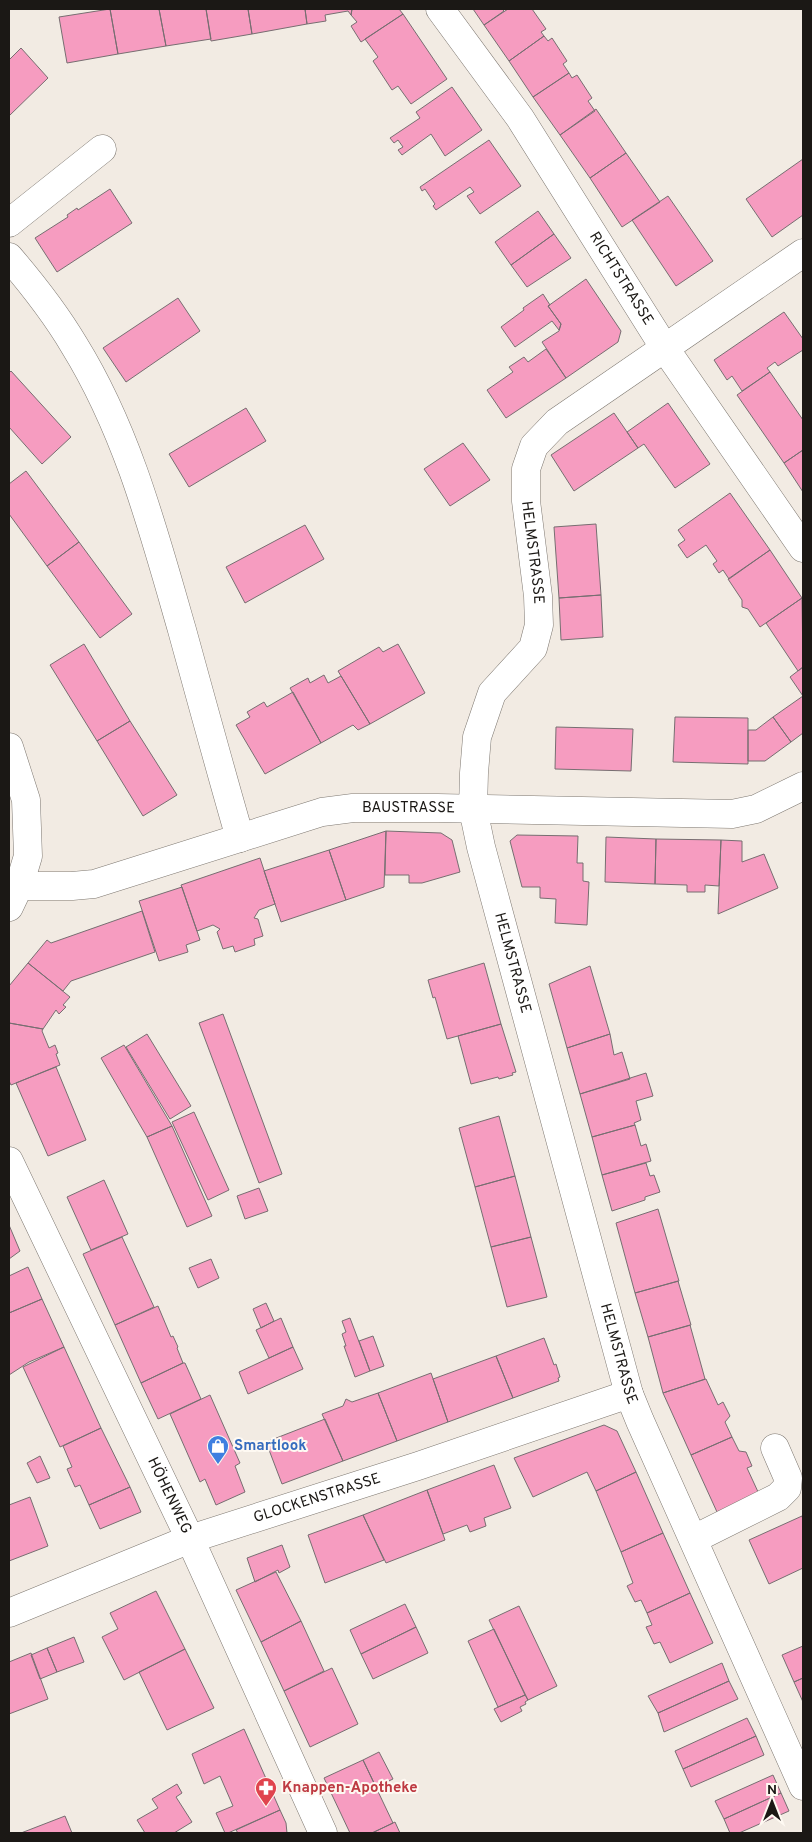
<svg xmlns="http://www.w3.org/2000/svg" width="812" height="1842" viewBox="0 0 812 1842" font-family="Overpass,sans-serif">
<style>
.building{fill:#f69cc0;stroke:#776e71}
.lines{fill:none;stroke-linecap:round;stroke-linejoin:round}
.minor-casing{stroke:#7e7871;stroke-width:29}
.minor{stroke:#fff;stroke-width:28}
.labels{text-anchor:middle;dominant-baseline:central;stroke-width:4;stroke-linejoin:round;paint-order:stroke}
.street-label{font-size:15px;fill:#1b1815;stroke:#fef9f2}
.shop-label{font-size:15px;font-weight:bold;fill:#366cbe;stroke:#fef9f2;text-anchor:start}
.health-label{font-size:15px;font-weight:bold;fill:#be3a42;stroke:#fef9f2;text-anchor:start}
</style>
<rect width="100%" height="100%" fill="#f2ebe3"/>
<path class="building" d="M110,9h49l7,37 -48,8z
M110,9l8,45 -51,9 -8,-46z
M159,9h47l5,30 -45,7z
M206,9h42l4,25 -41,7z
M248,9h57l2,15 -55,10z
M305,9h47l-1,6 -3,-4 -23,4 1,6 -19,3z
M352,9h47l4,5 -42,28 -10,-16 6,-4 -6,-7z
M473,9h29l2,2 -20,14z
M508,9h24l14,20 -5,3 3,4 -35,25 -25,-36z
M403,14l44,65 -36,25 -13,-18 -6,4 -19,-29 5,-4 -13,-18z
M544,36l4,5 4,-3 15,23 -4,3 6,9 -36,24 -24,-36z
M21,48l27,30 -39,38v-56z
M569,73l3,5 5,-3 15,23 -4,3 7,10 -35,24 -27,-38z
M452,87l30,43 -37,26 -14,-22 -29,21 -4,-5 5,-3 -5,-7 -4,3 -4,-5 30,-20 -4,-6z
M596,109l30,44 -36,25 -30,-43z
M489,140l32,46 -41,28 -13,-18 7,-4 -4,-5 -34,23 -3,-4 2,-2 -10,-15 -3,2 -2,-4z
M626,153l34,49 -38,25 -32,-49z
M803,159v56l-31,22 -26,-38z
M110,189l22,34 -75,49 -22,-34 33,-21 -1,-2 10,-7 1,2z
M668,196l45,65 -37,25 -44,-66z
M538,211l16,23 -43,31 -16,-23z
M554,234l17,24 -44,29 -16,-22z
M586,279l35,52 -3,11 -52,36 -24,-36 17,-11 2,-7 -13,-18z
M543,294l7,11 -2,1 13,18 -2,6 -7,-9 -37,26 -14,-20 23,-17 -1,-2z
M178,298l22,33 -74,51 -23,-34z
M784,312l19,27v11l-25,16 -3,-4 -8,6 3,4 -28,19 -10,-15 -5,4 -13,-20z
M546,349l20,29 -60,40 -19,-28 26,-18 -4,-5 15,-10 4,5z
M11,371l60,66 -29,27 -33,-37v-54z
M770,372l33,48v30l-19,13 -47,-68z
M668,403l42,61 -35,24 -31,-44 -6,4 -11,-16z
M246,408l20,33 -77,46 -20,-33z
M614,413l24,35 -64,43 -23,-36z
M463,443l27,37 -40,26 -26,-37z
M803,450v42l-19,-29z
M26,471l53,71 -32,24 -38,-52v-30z
M730,493l40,57 -41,29 -6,-9 -4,3 -6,-9 4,-3 -11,-16 -19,13 -9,-13 7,-5 -7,-10z
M596,524l5,71 -42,3 -5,-71z
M305,525l19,34 -79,44 -19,-36z
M79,542l53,72 -32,24 -53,-72z
M770,550l32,48 -42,29 -12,-18 -6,-2v-7l-14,-21z
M601,595l2,42 -42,3 -2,-42z
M802,598l1,69 -5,4 -32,-48z
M84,644l46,77 -33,20 -47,-76z
M398,644l27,49 -55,31 -32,-53 41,-24 4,5z
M803,667v29l-13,-19z
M324,675l4,8 13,-7 29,48 -12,6 -5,-5 -32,18 -31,-55 18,-10 2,5z
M293,692l28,51 -56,31 -29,-49 14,-8 -3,-5 17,-10 3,5z
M803,696v37l-12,9 -18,-25z
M675,717l73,1v46l-75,-2z
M773,717l18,25 -26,19h-17v-31h8z
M130,721l47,74 -34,21 -46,-75z
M556,727l77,2 -2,42 -76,-2z
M386,831l-2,56 -38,13 -17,-50z
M386,831l55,2 11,7 8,32 -38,11h-13v-8h-24z
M517,835l61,1 -1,27h6v18l6,1 -2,43 -32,-2 1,-24 -16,-1v-11h-18l-12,-46z
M606,837l50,2 -1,45 -50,-2z
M656,839l65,1 -2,46 -14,-1v7h-18v-7l-32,-1z
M721,840l21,1v21l22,-8 14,34 -60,26z
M329,850l17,50 -65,22 -17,-51z
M260,858l15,46 -16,6 -5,8 4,1 5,17 -9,3 1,6 -20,7 -2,-6 -10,3 -6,-17 3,-3 -7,-4 -16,6 -16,-46z
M182,887l18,53 -14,5 2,7 -29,9 -20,-60z
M142,911l13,41 -84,29 -8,10 -35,-28 19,-23 4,3z
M28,963l42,34 -7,8 3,2 -7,7 -3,-4 -13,19 -34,-6v-37z
M484,963l17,61 -54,15 -12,-42 -2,1 -5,-18z
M590,966l20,68 -43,14 -18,-64z
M223,1014l59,160 -23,9 -60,-160z
M9,1023l34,6 -1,2 7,17 6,-3 3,8 -2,1 4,11 -49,20 -2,-4z
M501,1024l15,48 -4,1 1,2 -14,4 -1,-2 -27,7 -13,-48z
M147,1034l44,72 -21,13 -44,-72z
M610,1034l4,21 8,-3 8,27 -50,15 -13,-46z
M124,1045l48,81 -25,11 -46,-79z
M56,1067l30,73 -38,16 -32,-73z
M646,1073l7,23 -17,5 5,19 -7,3 1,2 -43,12 -12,-43z
M194,1112l35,78 -21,10 -36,-78z
M499,1116l16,60 -40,11 -16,-59z
M635,1125l6,21 5,-2 5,17 -49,14 -10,-38z
M172,1126l40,90 -25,11 -40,-90z
M646,1163l4,13 4,-1 6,17 -15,5v3l-33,11 -10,-36z
M515,1176l16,61 -40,10 -16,-60z
M104,1180l24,54 -37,16 -24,-53z
M259,1188l9,23 -23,8 -8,-23z
M658,1209l21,72 -44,12 -19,-70z
M9,1225l11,26 -11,8z
M122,1237l32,70 -39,18 -32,-71z
M531,1237l16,60 -40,10 -16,-60z
M211,1259l8,19 -21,10 -9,-20z
M28,1267l14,32 -33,14v-37z
M678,1281l13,44 -43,12 -13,-44z
M42,1299l22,48 -35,15 -20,13v-62z
M266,1303l8,18 -13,7 -8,-19z
M158,1306l13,31 2,-1 5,11 -1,1 6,15 -42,20 -26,-58z
M281,1318l12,29 -24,11 -13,-28z
M350,1318l20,53 -15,6 -11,-31h2l-4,-12 4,-2 -4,-11z
M690,1325l15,54 -42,14 -15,-56z
M373,1336l11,30 -14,5 -11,-30z
M544,1338l10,27 2,-1 4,13 -2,1 1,3 -46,17 -17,-42z
M64,1347l37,81 -41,19 -37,-80z
M293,1347l10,22 -55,25 -9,-22z
M496,1356l17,42 -65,24 -15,-43z
M183,1363h2l16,36 -43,20 -17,-36z
M431,1373l17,49 -51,19 -19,-48z
M706,1379l12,26 5,-3 7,14 -5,6 7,15 -41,18 -28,-62z
M378,1393l19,48 -54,20 -21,-47 21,-8 3,-7 6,3z
M210,1395l30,68 -5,3 10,26 -29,13 -11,-26 -5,3 -30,-68z
M325,1419l18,42 -61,23 -16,-42z
M604,1425l13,6 19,41 -40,19 -9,-19 -54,25 -19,-39z
M101,1428l29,59 -41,18 -9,-20 -5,2 -8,-18 5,-2 -9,-21z
M732,1437l7,14 7,1 6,14 -5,2 12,26 -42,18 -26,-57z
M40,1456l10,22 -13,5 -10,-20z
M494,1465l17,43 -27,10 2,8 -16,6 -3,-7 -24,9 -16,-44z
M636,1472l27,61 -42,19 -25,-61z
M130,1487l11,25 -41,17 -11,-24z
M427,1490l18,50 -59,23 -23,-48z
M30,1497l18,49 -39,15v-56z
M363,1515l21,45 -59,23 -17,-48z
M802,1516l1,4v48l-34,16 -20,-44z
M663,1533l27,60 -43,20 -6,-13 -6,2 -8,-16 6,-3 -12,-31z
M282,1545l8,22 -11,6 -1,-3 -23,12 -8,-24z
M276,1572l25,49 -40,21 -25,-52z
M156,1591l29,58 -61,31 -22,-43 16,-8 -8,-16z
M690,1593l23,50 -43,20 -10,-21 -6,2 -8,-17 6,-2 -5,-12z
M405,1604l11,23 -55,27 -11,-24z
M519,1606l38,80 -29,14 -39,-80z
M301,1621l23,50 -40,20 -23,-49z
M416,1627l12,26 -55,26 -12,-25z
M494,1629l31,66 -27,12 -30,-66z
M74,1637l10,25 -27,10 -10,-24z
M803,1646v32l-9,4 -12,-27z
M47,1648l10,24 -17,7 -9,-24z
M185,1649l29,59 -47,22 -28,-58z
M31,1653l17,46 -39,15v-52z
M722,1663l7,18 -71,32 -10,-17z
M332,1668l26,56 -48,23 -26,-56z
M803,1678v24l-9,-20z
M729,1681l9,18 -74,33 -6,-19z
M525,1695l3,5 -3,2 1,2 -6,3 2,4 -21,11 -7,-13z
M747,1718l9,18 -73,33 -8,-18z
M244,1729l36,81 -52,23h-3l-9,-20 17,-7 -13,-30 -16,8 -12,-30z
M756,1736l8,19 -73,32 -8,-18z
M379,1752l14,27 -17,8 -13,-27z
M363,1760l30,63 -21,10h-22l-26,-55z
M773,1775l8,18 -57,26 -9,-18z
M177,1784l5,9 -6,4 16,25 -18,11h-29l-8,-13 21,-12 -6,-9z
M781,1793l8,18 -50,22h-9l-6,-14z
M280,1810l6,13 1,10h-49l-2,-3z
M65,1816l7,17h-51z
M395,1822l5,11h-28l21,-10z"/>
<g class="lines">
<g class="minor-casing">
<g id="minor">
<path id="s1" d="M440,9l80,109 144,229 139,201"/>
<path d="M9,223l93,-74"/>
<path id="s2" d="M803,253l-246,169 -23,24 -8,23v32l12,95 1,29 -6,23 -41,45 -15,44 -3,36 -1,36 8,38 148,547 11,27 163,365"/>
<path d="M9,257c24,28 46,56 65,88 54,87 80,188 108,285 19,69 38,139 58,208"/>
<path d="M9,747l17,53 2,56 -9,30 -10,21"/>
<path id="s3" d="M19,886h53l22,-2 228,-72 31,-4h85l294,6 24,-5 47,-23"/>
<path id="s4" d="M9,1161l181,378 133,294"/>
<path d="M694,1539l84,-42 9,-9 1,-10 -13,-30"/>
<path id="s5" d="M9,1613l181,-74 228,-73 211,-72"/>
</g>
</g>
<use href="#minor" class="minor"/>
</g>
<defs>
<g id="shop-pin" transform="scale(1.125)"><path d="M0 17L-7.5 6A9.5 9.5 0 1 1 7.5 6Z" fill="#3f7fe0" stroke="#fef9f2"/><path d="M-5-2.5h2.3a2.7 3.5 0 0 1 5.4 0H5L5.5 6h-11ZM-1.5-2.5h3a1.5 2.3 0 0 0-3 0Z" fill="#fff"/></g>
<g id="pharmacy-pin" transform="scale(1.125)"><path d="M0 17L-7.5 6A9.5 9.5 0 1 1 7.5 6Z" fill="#e0444e" stroke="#fef9f2"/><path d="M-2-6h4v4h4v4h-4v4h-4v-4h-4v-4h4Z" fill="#fff"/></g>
</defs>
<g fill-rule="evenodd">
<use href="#shop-pin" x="218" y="1446"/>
<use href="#pharmacy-pin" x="266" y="1788"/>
</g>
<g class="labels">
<g class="street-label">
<text stroke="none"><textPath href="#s1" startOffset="325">RICHTSTRASSE</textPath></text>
<text stroke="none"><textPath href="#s2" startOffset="440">HELMSTRASSE</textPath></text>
<text stroke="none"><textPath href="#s3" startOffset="401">BAUSTRASSE</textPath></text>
<text stroke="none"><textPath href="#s2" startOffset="875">HELMSTRASSE</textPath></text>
<text stroke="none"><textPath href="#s2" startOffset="1280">HELMSTRASSE</textPath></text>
<text stroke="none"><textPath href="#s4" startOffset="371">HÖHENWEG</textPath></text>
<text stroke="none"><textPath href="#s5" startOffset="329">GLOCKENSTRASSE</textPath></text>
</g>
<g class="shop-label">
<text x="234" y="1446">Smartlook</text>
</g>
<g class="health-label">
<text x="282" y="1788">Knappen-Apotheke</text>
</g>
</g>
<rect width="812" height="1842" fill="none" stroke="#1b1815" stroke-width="20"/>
<g transform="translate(772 1802)" stroke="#fef9f2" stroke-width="4" paint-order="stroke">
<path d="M0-4L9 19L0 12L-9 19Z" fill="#1b1815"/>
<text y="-8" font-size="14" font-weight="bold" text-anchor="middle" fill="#1b1815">N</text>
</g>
</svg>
